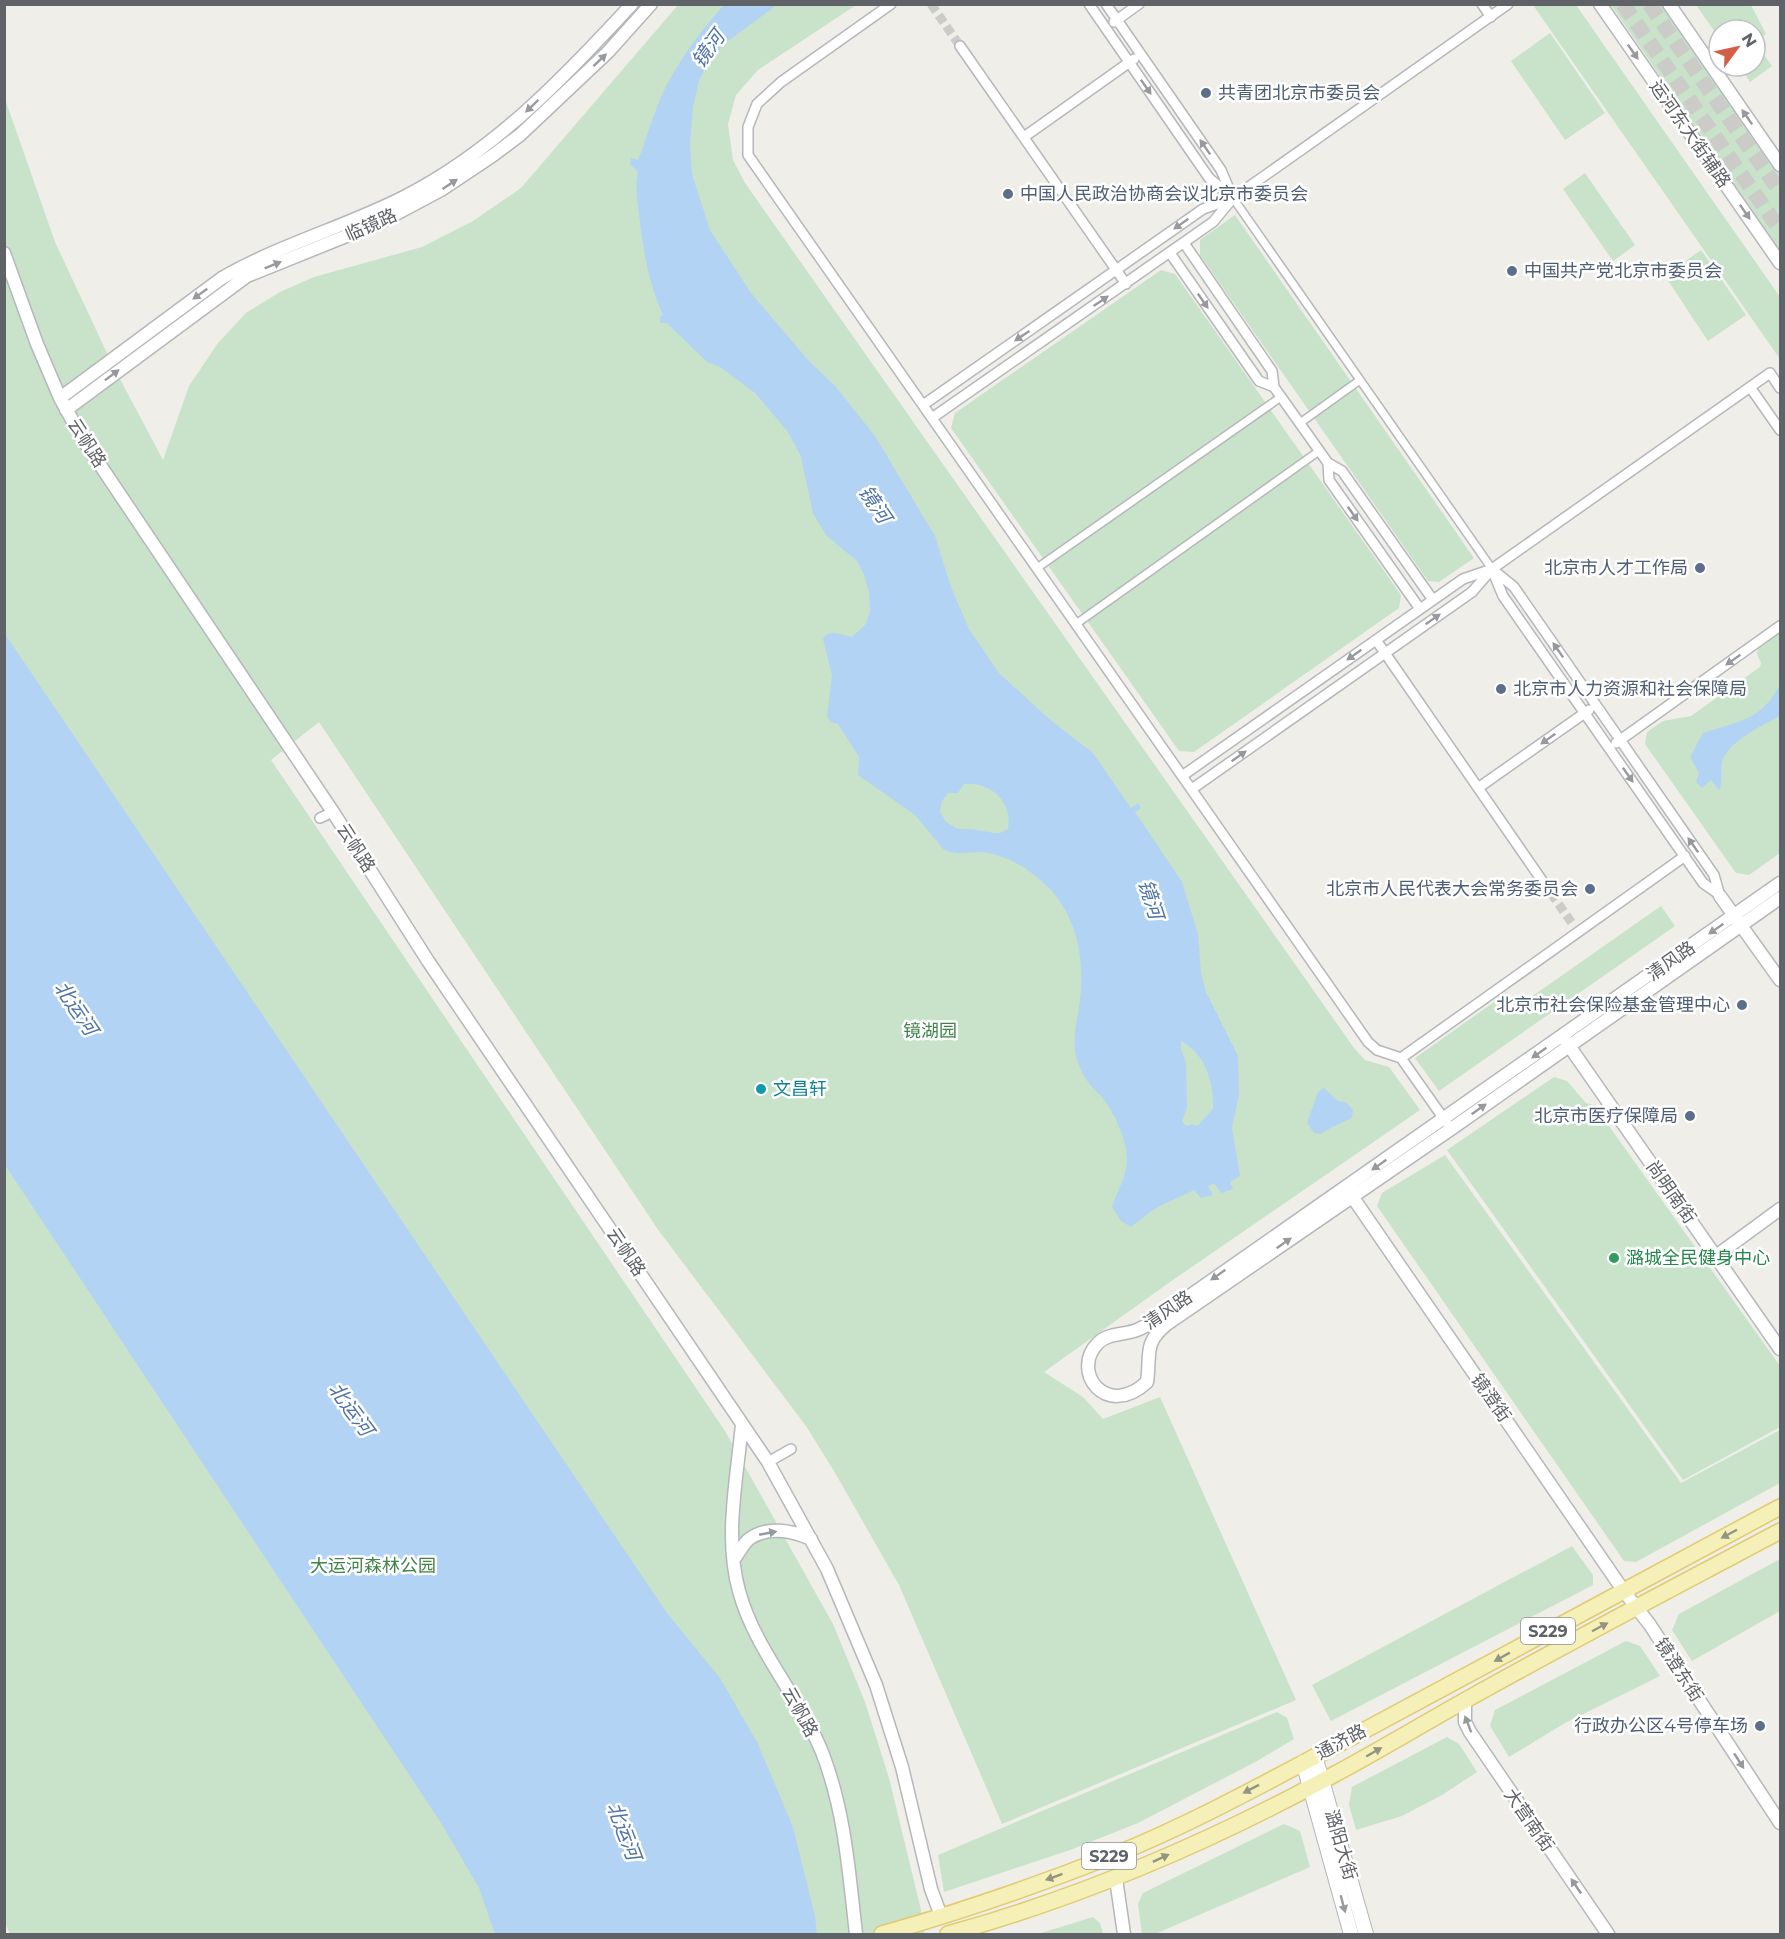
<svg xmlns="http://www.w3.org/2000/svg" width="1785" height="1939" viewBox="0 0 1785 1939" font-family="Montserrat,'Noto Sans SC',sans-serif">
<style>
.green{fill:#c8e3ca}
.water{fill:#b3d3f5;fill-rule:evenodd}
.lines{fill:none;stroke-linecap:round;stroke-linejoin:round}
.minor-tunnel{stroke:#cbcbc8;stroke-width:9;stroke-dasharray:9 4.5;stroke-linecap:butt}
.primary-tunnel{stroke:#cbcbc8;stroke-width:15;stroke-dasharray:15 8;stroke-linecap:butt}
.pedestrian-casing{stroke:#b5b7bb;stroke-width:10}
.minor-casing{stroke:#b5b7bb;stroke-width:12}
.tertiary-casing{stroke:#b5b7bb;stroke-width:15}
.secondary-casing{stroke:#b4b6ba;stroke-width:16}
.primary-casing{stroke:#e1ca70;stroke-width:18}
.pedestrian{stroke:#fff;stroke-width:7}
.minor{stroke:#fff;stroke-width:9}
.tertiary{stroke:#fff;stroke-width:12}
.secondary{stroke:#fff;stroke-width:14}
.primary{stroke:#f5f0b7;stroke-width:15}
.oneway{fill:#97999c}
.oneway2{fill:#949482}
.service-dot{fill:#5c6f8a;stroke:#fff;stroke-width:2}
.culture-dot{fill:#0f9aa8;stroke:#fff;stroke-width:2}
.leisure-dot{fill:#2e9e5b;stroke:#fff;stroke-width:2}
.labels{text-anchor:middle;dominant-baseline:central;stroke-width:5;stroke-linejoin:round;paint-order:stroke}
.shield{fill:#fff;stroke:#8f9194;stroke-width:1.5}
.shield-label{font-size:16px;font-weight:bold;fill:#5f6266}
.service-label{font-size:18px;fill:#4e5e75;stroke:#fff;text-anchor:end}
.street-label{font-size:18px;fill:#5f6266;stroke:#fff}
.park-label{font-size:18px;fill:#42834a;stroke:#fff}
.culture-label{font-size:18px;fill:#0d838f;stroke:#fff;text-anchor:start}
.leisure-label{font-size:18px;fill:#27864d;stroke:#fff;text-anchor:start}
.water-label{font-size:20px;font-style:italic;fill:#5073a6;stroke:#fff}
</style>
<rect width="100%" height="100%" fill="#efeee8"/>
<path class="green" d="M678,5h178l-98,65 -22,25 -8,29 5,36 12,23 609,865 11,12 24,7 31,43 -250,172 -126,90 39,25 20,22 57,-22 136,303 -294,124 -103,-239 -65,-114 -28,-45 -147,-195 -340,-509 -48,38 454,671 108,193 32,78 24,76 32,132 3,24h-914l-6,-13v-1825l51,146 58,124 50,94 26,-74 29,-43 28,-30 34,-21 34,-15 108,-30 51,-26 48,-33z
M1533,5h43l204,292v62z
M1611,5h52l117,170v75z
M1696,5h55l15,29 -11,8 17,24 -22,16 -11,-16h16v-36h-36v8z
M1550,33l55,80 -40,27 -54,-79z
M1585,173l50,72 -22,16 -50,-72z
M1235,215l239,343 -35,24 -11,-1 -228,-326v-15z
M1701,250l45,65 -38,26 -43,-65z
M1161,270l14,4 226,321 -2,13 -205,144 -15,-1 -228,-323 4,-15z
M1780,630v223l-31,22 -13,-2 -91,-129 2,-12 16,-11 28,-5 69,-49 1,-4 -4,-9 1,-7z
M1661,906l14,20 -236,165 -24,-33 79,-56 10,14z
M1554,1077l13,4 19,22 8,2 186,261v61l-97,53 -236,-330z
M1445,1155l236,328 99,-53v53l-144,79 -12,-1 -247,-355 5,-13z
M1572,1546l21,29v10l-262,136 -19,-36z
M1780,1559v52l-88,50 -20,-31 7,-16z
M1626,1641l14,5 20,30 -95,47 -56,34 -19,-31 5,-16z
M1277,1712l10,6 7,21 -37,22 -119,62 -68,27 -126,42 -6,-37z
M1447,1737l12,7 18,28 -35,23 -40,21 -46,14 -7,-25 3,-18z
M1284,1824l16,7 10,36 -155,67h-13l-4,-30 5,-11z
M1093,1917l7,6 3,11h-65z"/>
<path class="water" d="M724,5h53l-53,39 -18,23 -7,14 -6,26 -3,37 2,30 18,56 41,63 58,68 27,26 39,49 60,100 16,51 18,42 30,44 49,45 45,35 38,55 7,-5 3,5 -6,4 47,70 16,52 3,39 5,19 32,64 1,39 -7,33 8,48 -10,6 3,7 -12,4 -7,-10 -6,3 5,9 -12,3 -7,-8 -40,19 -23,18 -10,-6 -9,-14c5,-16 15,-31 15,-48 0,-18 -12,-45 -23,-59 -2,-4 -6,-6 -9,-10 -11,-11 -18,-25 -20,-40 -2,-17 3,-33 5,-50 5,-40 -3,-85 -33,-114 -19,-18 -41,-32 -68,-34 -13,0 -24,4 -36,-3l-28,-34 -57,-40 1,-18 -21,-33 -8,-2 -3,-6 5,-41 -9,-36c6,-11 19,-4 29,-2l14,-13 4,-12 -1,-20 -5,-17 -7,-14 -30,-25 -14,-22 -12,-57 -13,-25 -33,-39 -35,-26 -13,-5 -40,-39h-7v-7l3,-1c-15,-33 -20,-66 -24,-101 -2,-14 -4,-28 -1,-42l-8,-8 1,-6 7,2c7,-17 12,-36 19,-53 13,-35 42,-75 67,-102zM964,784c27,-2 49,18 44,45l-8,4h-6l-22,-4h-14l-12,-7 -6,-10 2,-11 6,-8h10zM1181,1041c25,13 33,42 32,68l-16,17 -5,-2 -6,2 -4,-5 5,-13 -1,-45 -5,-14z
M5,634l662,979 53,65 37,64 36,85 22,89 2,18h-322l-16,-46 -38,-65 -436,-658z
M1780,684v32c-16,8 -54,27 -58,46 -2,10 2,18 -3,28l-8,-10 -9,8 -6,-6 3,-9 -9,-16 13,-24c35,-12 59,-12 77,-49z
M1324,1088l14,13 8,1 7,8 -1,7c-10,7 -21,9 -31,17l-7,-1 -7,-10 11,-31z"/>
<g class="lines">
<path class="minor-tunnel" d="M931,4l29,42
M1543,882l31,44"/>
<path class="primary-tunnel" d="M1623,4l157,226
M1649,4l131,188"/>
<g class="pedestrian-casing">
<path id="pedestrian" d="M1233,198l259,371
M1300,423l60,-43
M1037,568l244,-171
M1076,624l243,-173"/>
</g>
<g class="minor-casing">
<path id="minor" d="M891,4l-110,78 -24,22 -9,23v28l620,887 9,8 24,8 284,-202
M1089,4l120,174 24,20
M1106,4l115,166 11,26
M1482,4l9,13
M1114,22l25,-18
M960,46l166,238
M1024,137l110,-78
M1184,243l88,128 2,16 54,76 14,8 91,129
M1170,253l89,128 15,6
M1750,387l30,43
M923,405l280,-196 28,-10
M932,418l281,-196 20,-24 275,-194
M1328,463l1,17 91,129
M1492,569l22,18 200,288 6,21
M1493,572l10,24 200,287 17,12
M1376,640l167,242
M1616,743l164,-117
M1182,776l281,-197 29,-10
M1478,788l111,-78
M1192,789l280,-197 20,-23 278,-196 10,15
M320,818l13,-6
M1401,1058l50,71
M768,1462l23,-13"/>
</g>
<g class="tertiary-casing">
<path id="tertiary" d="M1600,4l180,259
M1669,4l111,161
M4,253l33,91 23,54 24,43 249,371 95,149 340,501 59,107 49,116 26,82 29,122 10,27
M60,398l162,-120c57,-33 123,-51 182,-81 90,-46 160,-119 228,-193
M66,410l181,-134 134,-54 60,-32 51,-34 28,-21 88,-83 43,-48
M1780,883l-619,433c-8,5 -16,11 -24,14 -13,5 -29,3 -39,13 -28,28 8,77 49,39 4,-28 -4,-39 20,-58l284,-195 329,-231
M1720,896l60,84
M1565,1040l215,309
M1347,1189l276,401 27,35 130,198
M1716,1256l64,-47
M742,1424c-5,55 -18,113 -3,167 16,59 60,105 83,161 23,59 27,121 34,182
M734,1559c5,-6 9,-15 15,-20 18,-13 42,-9 62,0
M1465,1700v22l5,10 138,202
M1116,1879l8,55"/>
</g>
<g class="secondary-casing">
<path id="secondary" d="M1315,1756l51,178
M1303,1762l48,172"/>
</g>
<g class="primary-casing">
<path id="primary" d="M882,1934c78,-22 156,-49 232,-79 82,-33 160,-77 238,-118 143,-76 285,-154 428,-230
M948,1934c134,-37 264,-93 387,-160 43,-23 86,-49 129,-73 105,-59 211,-114 316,-170"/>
</g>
<use href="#pedestrian" class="pedestrian"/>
<use href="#minor" class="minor"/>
<use href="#tertiary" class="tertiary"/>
<use href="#secondary" class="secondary"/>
<use href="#primary" class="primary"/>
</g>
<defs><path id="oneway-solid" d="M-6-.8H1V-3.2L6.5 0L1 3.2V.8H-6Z" transform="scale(1.5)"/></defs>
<g class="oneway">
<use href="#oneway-solid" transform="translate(1633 52) rotate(55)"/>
<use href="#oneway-solid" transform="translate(600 60) rotate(-43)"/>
<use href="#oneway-solid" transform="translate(1146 87) rotate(55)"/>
<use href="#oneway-solid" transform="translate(532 106) rotate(136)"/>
<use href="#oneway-solid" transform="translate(1747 117) rotate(-125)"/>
<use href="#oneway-solid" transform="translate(1205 147) rotate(-125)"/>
<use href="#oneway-solid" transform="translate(450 184) rotate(-33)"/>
<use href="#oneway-solid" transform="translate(1745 212) rotate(55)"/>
<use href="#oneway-solid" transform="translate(1181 224) rotate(145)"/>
<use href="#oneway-solid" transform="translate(273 265) rotate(-22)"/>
<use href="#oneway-solid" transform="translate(200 294) rotate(144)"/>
<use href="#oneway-solid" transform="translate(1101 301) rotate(-34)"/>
<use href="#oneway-solid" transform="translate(1203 301) rotate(55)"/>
<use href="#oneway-solid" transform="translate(1022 336) rotate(146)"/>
<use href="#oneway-solid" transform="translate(112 375) rotate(-37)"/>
<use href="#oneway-solid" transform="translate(1353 514) rotate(55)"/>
<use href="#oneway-solid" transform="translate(1433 619) rotate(-35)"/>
<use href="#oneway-solid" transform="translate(1558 650) rotate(-125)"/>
<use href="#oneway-solid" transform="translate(1354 655) rotate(145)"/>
<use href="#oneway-solid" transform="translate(1733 660) rotate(145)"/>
<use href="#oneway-solid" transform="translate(1548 739) rotate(145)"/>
<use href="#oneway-solid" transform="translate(1239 756) rotate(-35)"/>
<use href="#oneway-solid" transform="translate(1628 775) rotate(55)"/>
<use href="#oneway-solid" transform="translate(1693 845) rotate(-125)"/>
<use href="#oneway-solid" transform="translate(1716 929) rotate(145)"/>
<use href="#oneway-solid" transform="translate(1539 1053) rotate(145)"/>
<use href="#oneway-solid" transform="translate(1479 1109) rotate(-35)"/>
<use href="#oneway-solid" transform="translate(1379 1165) rotate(145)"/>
<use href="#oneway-solid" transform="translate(1284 1243) rotate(-35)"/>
<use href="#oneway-solid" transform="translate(1218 1275) rotate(145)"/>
<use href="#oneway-solid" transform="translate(768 1533) rotate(-11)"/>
<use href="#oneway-solid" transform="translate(1468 1724) rotate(-111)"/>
<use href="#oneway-solid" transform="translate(1739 1761) rotate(57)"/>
<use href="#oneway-solid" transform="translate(1576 1886) rotate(-124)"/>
<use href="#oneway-solid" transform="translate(1343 1904) rotate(75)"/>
</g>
<g class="oneway2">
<use href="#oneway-solid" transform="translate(1729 1534) rotate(152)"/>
<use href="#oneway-solid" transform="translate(1600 1627) rotate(-28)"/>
<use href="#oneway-solid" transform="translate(1502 1657) rotate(151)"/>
<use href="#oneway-solid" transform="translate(1374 1752) rotate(-30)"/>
<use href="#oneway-solid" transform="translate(1251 1789) rotate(153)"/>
<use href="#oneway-solid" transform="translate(1161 1858) rotate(-25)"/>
<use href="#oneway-solid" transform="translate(1054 1877) rotate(160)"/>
</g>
<g class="service-dot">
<circle cx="1206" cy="93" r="6"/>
<circle cx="1008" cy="194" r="6"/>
<circle cx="1512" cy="271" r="6"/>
<circle cx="1700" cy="568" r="6"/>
<circle cx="1501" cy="689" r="6"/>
<circle cx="1590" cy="889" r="6"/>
<circle cx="1742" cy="1005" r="6"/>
<circle cx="1690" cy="1116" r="6"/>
<circle cx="1760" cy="1726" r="6"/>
</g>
<circle class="culture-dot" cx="761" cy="1089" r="6"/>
<circle class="leisure-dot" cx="1614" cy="1258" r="6"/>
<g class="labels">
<g class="shield">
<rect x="1521" y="1618" width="54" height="26" rx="4.5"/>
<rect x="1082" y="1843" width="54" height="26" rx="4.5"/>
</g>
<g class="shield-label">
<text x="1548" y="1631">S229</text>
<text x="1109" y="1856">S229</text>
</g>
<g class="service-label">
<text x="1218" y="93" text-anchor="start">共青团北京市委员会</text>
<text x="1020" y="194" text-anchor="start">中国人民政治协商会议北京市委员会</text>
<text x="1524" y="271" text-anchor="start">中国共产党北京市委员会</text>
<text x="1688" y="568">北京市人才工作局</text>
<text x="1513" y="689" text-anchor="start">北京市人力资源和社会保障局</text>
<text x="1578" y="889">北京市人民代表大会常务委员会</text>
<text x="1730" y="1005">北京市社会保险基金管理中心</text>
<text x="1678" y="1116">北京市医疗保障局</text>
<text x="1748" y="1726">行政办公区4号停车场</text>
</g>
<g class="street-label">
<text transform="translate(1690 134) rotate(55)">运河东大街辅路</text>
<text transform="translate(371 225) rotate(-24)">临镜路</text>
<text transform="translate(87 443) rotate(57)">云帆路</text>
<text transform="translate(356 848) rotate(57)">云帆路</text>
<text transform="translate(1671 961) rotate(-35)">清风路</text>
<text transform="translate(1671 1192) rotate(55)">尚明南街</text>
<text transform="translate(626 1252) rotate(56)">云帆路</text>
<text transform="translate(1168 1310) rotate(-34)">清风路</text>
<text transform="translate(1491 1398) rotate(55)">镜澄街</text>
<text transform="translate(1679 1670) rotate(57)">镜澄东街</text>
<text transform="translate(800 1712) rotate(61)">云帆路</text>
<text transform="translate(1341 1742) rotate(-28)">通济路</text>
<text transform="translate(1529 1820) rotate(55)">大营南街</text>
<text transform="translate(1341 1845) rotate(74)">潞阳大街</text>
</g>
<g class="park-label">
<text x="930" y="1031">镜湖园</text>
<text x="373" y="1566">大运河森林公园</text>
</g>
<g class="culture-label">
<text x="773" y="1089">文昌轩</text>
</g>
<g class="leisure-label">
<text x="1626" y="1258">潞城全民健身中心</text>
</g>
<g class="water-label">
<text transform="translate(708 49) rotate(-54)">镜河</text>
<text transform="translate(875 504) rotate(56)">镜河</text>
<text transform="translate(1151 899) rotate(72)">镜河</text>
<text transform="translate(76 1008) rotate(56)">北运河</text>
<text transform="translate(351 1409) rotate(54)">北运河</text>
<text transform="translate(624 1831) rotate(69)">北运河</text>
</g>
</g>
<rect width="1785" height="1939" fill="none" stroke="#5f6266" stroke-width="12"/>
<g transform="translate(1737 48) rotate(57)"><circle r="28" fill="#ffffff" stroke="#bfc0c2" stroke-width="1.5"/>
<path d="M0-4.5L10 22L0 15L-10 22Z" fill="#d45f49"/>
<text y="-9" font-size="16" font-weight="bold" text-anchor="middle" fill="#5f6266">N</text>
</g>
</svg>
